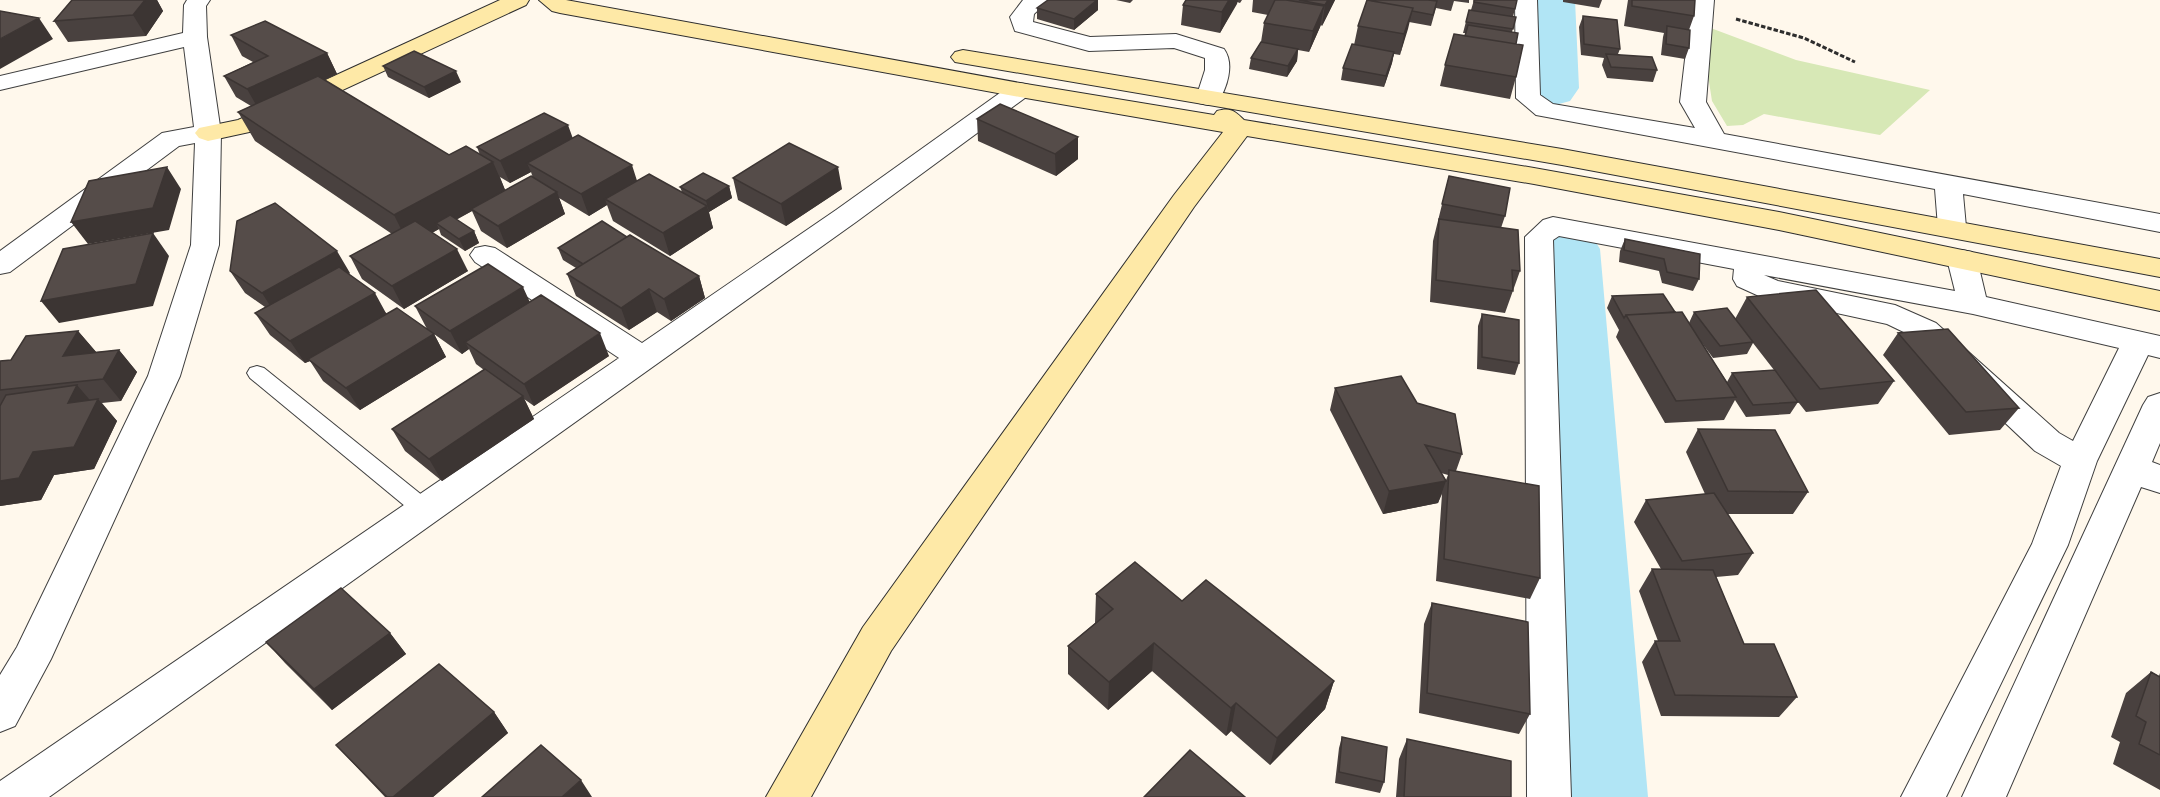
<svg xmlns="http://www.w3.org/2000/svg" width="2160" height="797" viewBox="0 0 2160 797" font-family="'Noto Serif',serif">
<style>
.green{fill:#d7e8b6}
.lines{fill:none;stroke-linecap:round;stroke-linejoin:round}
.river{fill:#b1e5f5;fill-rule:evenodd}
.lane-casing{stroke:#3f3f3f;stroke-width:2}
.street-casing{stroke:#3f3f3f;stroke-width:2}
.secondary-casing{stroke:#2e2e2e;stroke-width:2}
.path{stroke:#2e2e2e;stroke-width:3;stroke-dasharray:4.5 2;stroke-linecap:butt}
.lane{fill:#fff;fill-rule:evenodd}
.street{fill:#fff;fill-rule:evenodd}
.secondary{fill:#fee9a7;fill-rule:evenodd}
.wall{fill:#49413f;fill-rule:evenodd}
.shaded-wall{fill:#3c3533}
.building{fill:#554c49;stroke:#3c3533;stroke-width:1.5}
</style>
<rect width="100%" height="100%" fill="#fff8ec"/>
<path class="green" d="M1700,24l96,36 134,30 -50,45 -116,-21 -21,11 -16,1 -15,-25z"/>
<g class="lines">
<path class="river" d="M1519,0h56l4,88 -9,13 -22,6 -22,-6 -9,-13z
M1564,226l26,7 10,16 48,548h-110l-10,-548 10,-16z"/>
<g class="lane-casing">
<path id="lane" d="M257,366l7,2 169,136 3,6 -3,6 -8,2 -8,-2 -167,-138 -3,-5 3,-5z"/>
</g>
<g class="street-casing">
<path id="street" d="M187,0h23l-4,6 1,31 14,96 -2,112 -39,131 -129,283 -36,67 -15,6v-57l17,-28 131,-271 43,-131 4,-102 -16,3 -169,126 -10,2v-23l162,-118 32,-6 -10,-80 -184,43v-14l183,-43 1,-28z
M1023,0h26l-15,14 -1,8 57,15 86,-3 48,15c11,15 3,40 -7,54l-9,2 -9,-2 -3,-5 9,-28v-12l-31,-10 -85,3 -74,-20 -5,-14z
M1515,0h22l3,95 13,9 142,24 -15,-26 12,-102h22l-8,102 18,32 436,80v18l-197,-38 3,33 -4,6 -10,3 -10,-3 -4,-6 -3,-38 -399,-74 -20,-17z
M1020,83l9,2 3,5 -3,5 -173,127 -807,575h-49v-16l619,-423 -144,-96 -5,-7 5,-7 10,-2 10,2 147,95 194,-133 175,-125z
M1553,217l402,74 -8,-32 5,-7 10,-2 10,2 5,7 9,38 174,39v22l-12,-3 -51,106 -29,84 -122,252h-45l131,-253 29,-78 -26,-15 -121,-114 -27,-13 -128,-28 -22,-10 -4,-7 1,-10 -175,-33 -6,4 18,557h-44l-2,-560 18,-17zM1764,275l209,39 146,34 -46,93 -14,-8 -123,-110 -41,-18 -117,-24z
M2160,393v50l-8,19 8,3v28l-19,-6 -135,310h-44l181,-392 5,-8z"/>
</g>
<g class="secondary-casing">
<path id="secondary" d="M500,0h29l-3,5 -272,126 -46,10 -9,-3 -4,-5 4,-5 39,-8z
M539,0h27l454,83 194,32 3,-4c13,-4 18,0 27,9l290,48 245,44 381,79v20l-381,-81 -245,-46 -287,-48 -53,71 -303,444 -80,146h-45l97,-170 311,-432 49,-63 -203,-35 -460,-84 -8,-2z
M963,50l599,99 598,110v18l-598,-112 -607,-103 -4,-5 4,-5z"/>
</g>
<path class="path" d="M1736,19l68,19 51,24"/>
<use href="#lane" class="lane"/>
<use href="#street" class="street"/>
<use href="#secondary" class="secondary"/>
</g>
<path class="wall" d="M72,0h85l6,11 -17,25 -78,6 -14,-21z
M1116,0h17l-3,3z
M1186,0h56l-2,3 -3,-1 -17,31 -39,-8 2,-20z
M1253,0h82l-13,26 -1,-1 -12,27 -11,-2 -1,11 -10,16 -38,-8 2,-11 10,-16 3,-19 4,-8 -16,-3z
M1373,0h96v3l-15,-2 -3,10 -15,-3 -5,18 -22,-4 -9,33 -6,-1 -2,9 -8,24 -43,-7 2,-12 11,-23 4,-19z
M1474,0h43l-4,17h3l-4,15 4,12v33l-6,22 -70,-13 5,-21 20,-29 1,-3h-3l6,-23h2z
M1563,0h39l-3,8 -36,-6z
M1628,0h67l-1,16 -5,14v18l-4,11 -24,-4 2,-18 1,-4 -40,-7z
M1037,8l61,2 -24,20 -37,-11z
M1583,16l37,33 -2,5 39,16 -4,12 -46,-4 -5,-13 2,-7 -23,-3 -2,-28z
M231,35l96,18 10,21 -12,6 124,75h31l-3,-8 95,-9 65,43 45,11 -2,-5 49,-1 3,12 -23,14 4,16 -43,28 -57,-35 -6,-16 -18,11 -30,-18 6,16 -58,34 -26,-17 -9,-20 -16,9 18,11 5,12 -14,8 -24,-16 -2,-6 -7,4 36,38 -64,38 -42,-30 -12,-23 42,-22 -137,-93 -17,-29 13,-6 -15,-9 -12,-21 29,-14 -11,-6zM531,172l2,6 -28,12 -5,-13 10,6z
M383,66l78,16 -32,16 -41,-21z
M977,119l101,18v22l-22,17 -78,-35z
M1449,176l56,40 -4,12 19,43 -15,42 -75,-11 3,-61z
M733,178l109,11 -56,37 -48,-26z
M627,237l72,39 6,22 -34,23 -14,-9 -28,18 -53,-34 -9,-22 9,-6 -13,-8 -5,-12z
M1625,239l75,15 -1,25 -6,12 -31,-8 -3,-12 -40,-9 1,-11z
M230,271l120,2 -1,1 37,39 48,21 12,23 -86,53 -37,-29 -13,-20 -5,2 -35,-28 -15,-22 10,-6 -20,-14z
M1612,296l63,16 14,11 5,-11 41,7 12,-22 147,84 -16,23 -72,8 -18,-23 10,13 -8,12 -44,3 -11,-17 -11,20 -59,3 -49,-86 3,-7 -12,-22zM1699,339l14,19 34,-4 6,-11 21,27 -42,3 -5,9z
M530,302l79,54 -75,50 -10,-7 10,20 -92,62 -37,-30 -13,-22 92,-59 -8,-6 -7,-15 -7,5 -35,-25 -12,-23z
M1482,314l37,49 -4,12 -38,-6 1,-43z
M78,331l18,21 23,-2 18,22 -16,29 -19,2 15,18 -23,48 -40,6 -13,25 -41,6v-145l11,-1z
M1898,333l121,75 -19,22 -51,5 -66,-80z
M1335,388l82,15 45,51 -6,17 84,107 -10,21 -94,-18 6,-87 -4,9 -55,11 -53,-104zM1441,473l7,2 -2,5z
M1698,429l110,63 -15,22h-66l26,39 -15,22 -22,2 28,67 53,53 -18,20 -118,-1 -19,-54 13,-21h3l-19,-50 13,-22h9l-27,-47 12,-22 59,-6 -19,-42z
M1096,594l86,7 152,80 -9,28 -55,56 -39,-34 -5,5 -74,-65 -44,39 -40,-36v-28l27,-23z
M1432,603l98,111 -11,20 -100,-21 5,-89z
M390,633l16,21 -74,56 -47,-47 -19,-21z
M2151,672l8,4 1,-3v117l-47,-26 7,-22 -9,-5 15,-44z
M494,712l14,21 -75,64h-48l-49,-52z
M1342,737l42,45 -4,11 -45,-10 4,-35z
M1407,739l104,58h-115l3,-38z"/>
<path class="shaded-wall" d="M143,0h14l6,11 -17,25 -13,-21z
M1097,0h1v10l-24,20v-11z
M1229,0h9l-1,4 -17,29 2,-21z
M1328,0h7l-13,26 3,-21z
M1324,6l-4,21 -11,25 4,-21z
M1413,8l-5,21 -8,26 4,-21z
M39,18l14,21 -53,30v-30z
M1298,49l-1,12 -10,16 1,-11z
M1394,52l-2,11 -8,24 2,-11z
M327,53l10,21 -78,36 -12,-21z
M456,71l5,11 -32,16 -5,-11z
M568,125l8,22 -49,16 4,9 -21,11 -10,-22z
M1078,137v22l-22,17 -1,-22z
M493,162l13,30 -35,17 1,2 -30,16 -6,-4 3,6 -30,16 -15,-30z
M632,165l7,22 -34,12 2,6 -18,11 -8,-22z
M167,167l14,22 -12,41 -81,14 -17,-22z
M838,167l4,22 -56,37 -5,-22z
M729,186l3,12 -23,14 -3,-11z
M557,192l8,22 -58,34 -9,-22z
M707,206l6,22 -43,28 -7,-23z
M474,231l5,12 -14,8 -6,-12z
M153,233l16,23 -16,50 -94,17 -18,-22z
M457,249l11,22 -64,38 -12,-23z
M337,251l13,22 -74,42 -14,-22z
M699,276l6,22 -34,23 -7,-22z
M523,287l10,22 -68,33 4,7 -7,5 -12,-23z
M649,289l8,23 -28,18 -8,-22z
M375,293l12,22 -79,44 2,2 -5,2 -15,-22z
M78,331l19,22 -34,3z
M600,333l9,23 -75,50 -10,-22z
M434,334l12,23 -86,53 -14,-22z
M119,350l18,22 -16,29 -18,-22z
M77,385l18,21 3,-7 19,22 -23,48 -40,6 -13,25 -41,6v-25l33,-29 35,-49z
M523,396l11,23 -92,62 -13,-22z
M1446,481l-8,22 -55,11 6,-23z
M390,633l16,21 -74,56 -18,-21z
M1154,643l-2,28 -44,39 1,-28z
M1334,681l-9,28 -55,56 7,-27z
M1236,703l-5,28 -5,5 5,-28z
M494,712l14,21 -75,64h-40z
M581,780l11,17h-30z"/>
<path class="building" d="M72,0h73l-12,15 -79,6z
M1048,0h49l-23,19 -37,-11z
M1186,0h43l-7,12 -39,-7z
M1275,0h11l38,6 -11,25 -49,-8z
M1299,0h29l-3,5z
M1367,0l46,8 -9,26 -46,-8z
M1373,0h55l9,1 -4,14 -21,-4 1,-3 -41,-7z
M1474,0h43l-2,9 -41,-7z
M1632,0h63l-1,16 -62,-10z
M1469,10l47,7 -3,12 -47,-7z
M0,11l39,7 -39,21z
M1583,16l34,4 3,29 -36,-5z
M265,21l62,32 -80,36 -23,-13 44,-20 -37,-21z
M1468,25l50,8 -2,11 -51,-8z
M1667,26l23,4 -1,18 -23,-4z
M1454,34l69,11 -7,32 -71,-12z
M1261,42l37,7 -10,17 -37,-8z
M1352,44l42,8 -8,24 -43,-8z
M414,51l42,20 -32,16 -41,-21z
M1606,54l46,3 5,13 -46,-3z
M318,76l131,79 17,-9 27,16 -99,53 -156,-103z
M1000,104l78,33 -23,17 -78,-35z
M544,113l24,12 -68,36 -23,-14z
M578,135l54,30 -51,29 -54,-31z
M789,143l49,24 -57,37 -48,-26z
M167,167l-14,41 -82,14 18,-41z
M703,173l26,13 -23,15 -26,-14z
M649,174l58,32 -44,27 -58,-34z
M531,176l26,16 -59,34 -27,-17z
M1449,176l61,12 -5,28 -63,-12z
M275,203l62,48 -75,42 -32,-22 7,-50z
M450,215l24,16 -15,8 -23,-16z
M1439,219l79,11 2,41 -8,-1 1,21 -77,-11z
M415,221l42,28 -65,37 -42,-30z
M602,221l25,16 -44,27 -25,-16z
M153,233l-17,51 -95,17 22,-52z
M630,235l69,41 -35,23 -15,-10 -28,19 -54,-34z
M1625,239l75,15 -1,25 -32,-7 -3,-13 -40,-9z
M488,264l35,23 -73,44 -35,-25z
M339,267l36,26 -85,48 -35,-28z
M1816,290l78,91 -74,8 -73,-92z
M1663,294l12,18 -49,3 -2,3 -12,-22z
M541,295l59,38 -76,51 -59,-42z
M397,308l37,26 -88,54 -38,-29z
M1727,308l26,34 -33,4 -26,-34z
M1682,312l54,85 -60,4 -50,-86z
M1482,314l37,6v43l-37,-6z
M1948,329l71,79 -53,4 -68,-79z
M78,331l-15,25 56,-6 -16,29 -103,11v-29l11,-1 15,-24z
M485,369l38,27 -94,63 -37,-30z
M1775,370l23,32 -45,3 -21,-32z
M1401,376l16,27 38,11 7,40 -37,-9 21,36 -57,10 -54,-103z
M77,385l-9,18 30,-4 -24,48 -41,5 -14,26 -19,3v-75l6,-11z
M1698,429l77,1 33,62 -80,-1z
M1449,470l90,16 1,92 -96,-19z
M1714,493l39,60 -71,8 -36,-61z
M1135,562l47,39 24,-21 128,101 -57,57 -41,-35 -5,5 -77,-65 -45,39 -41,-36 45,-37 -17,-15z
M1652,569l61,1 31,74h30l23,53 -122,-2 -20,-54h25z
M341,588l49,45 -76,56 -48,-47z
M1432,603l96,19 2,92 -103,-21z
M439,664l55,48 -101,85h-6l-51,-52z
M2151,672l9,5v78l-21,-11 7,-22 -10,-6z
M1342,737l45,10 -3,35 -45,-10z
M1407,739l104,22v36h-107z
M541,745l40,35 -19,17h-80z
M1190,750l55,47h-101z"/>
</svg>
